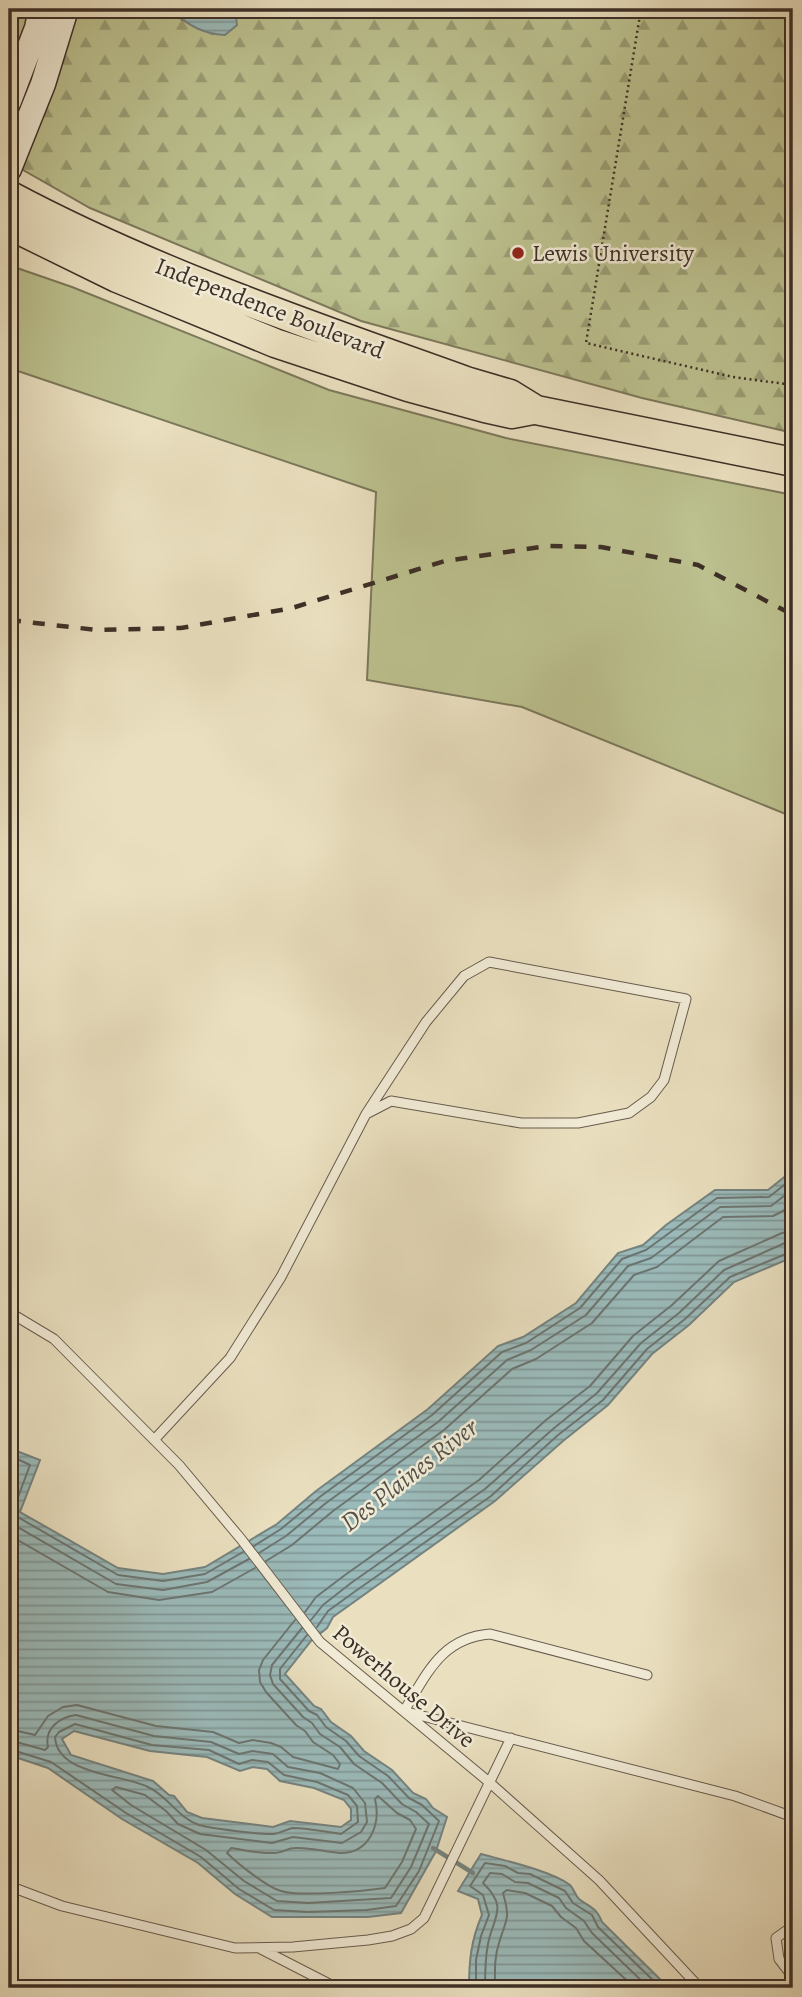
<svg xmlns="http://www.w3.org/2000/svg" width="802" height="1997" viewBox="0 0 802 1997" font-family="Alegreya,serif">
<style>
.green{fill:#bcc18f;stroke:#7c785b;stroke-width:2}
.forest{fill:url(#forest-firs);stroke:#7c785b;stroke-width:2}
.water{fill:url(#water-rules);stroke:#758380;stroke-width:2;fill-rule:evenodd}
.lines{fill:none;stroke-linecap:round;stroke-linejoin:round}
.shore{stroke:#6c7571;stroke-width:2}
.stream{stroke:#758380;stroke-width:4.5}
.lane-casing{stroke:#685b4d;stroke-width:11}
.secondary-casing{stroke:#3d2f27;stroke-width:27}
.primary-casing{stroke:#3d2f27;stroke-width:31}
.path{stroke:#3d2f27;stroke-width:2.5;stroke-dasharray:2 3.5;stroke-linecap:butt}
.lane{stroke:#f1ebd6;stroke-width:9}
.secondary{stroke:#f1ebd6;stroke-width:24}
.primary{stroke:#eae0c0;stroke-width:28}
.rail{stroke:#3d2f27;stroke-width:4.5;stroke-dasharray:12 12;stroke-linecap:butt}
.poi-dot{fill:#8f2418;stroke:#f1ebd6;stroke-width:2.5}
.labels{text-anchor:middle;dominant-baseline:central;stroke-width:5;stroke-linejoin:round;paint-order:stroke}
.poi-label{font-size:24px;fill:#3d2f27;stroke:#f1ebd6;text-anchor:start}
.street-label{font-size:24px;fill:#3d2f27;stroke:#f1ebd6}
.water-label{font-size:26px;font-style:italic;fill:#54524c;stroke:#f1ebd6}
</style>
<defs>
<pattern id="forest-firs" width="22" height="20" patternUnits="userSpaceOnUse" patternTransform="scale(1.75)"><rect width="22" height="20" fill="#bcc18f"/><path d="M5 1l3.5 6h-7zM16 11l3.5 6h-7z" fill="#9a9d75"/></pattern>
<pattern id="water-rules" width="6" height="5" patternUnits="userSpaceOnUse" patternTransform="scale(1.75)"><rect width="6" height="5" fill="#9bbbbb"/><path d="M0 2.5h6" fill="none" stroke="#809898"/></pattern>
</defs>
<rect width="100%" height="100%" fill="#eae0c0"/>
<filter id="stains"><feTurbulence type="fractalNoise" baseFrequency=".00286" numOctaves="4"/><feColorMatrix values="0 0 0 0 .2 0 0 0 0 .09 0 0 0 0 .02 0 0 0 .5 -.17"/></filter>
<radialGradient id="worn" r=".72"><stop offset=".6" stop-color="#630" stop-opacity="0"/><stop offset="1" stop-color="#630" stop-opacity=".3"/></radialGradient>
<path class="green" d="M17,268l55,19 257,103 177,48 287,57v322l-271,-110 -155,-27 9,-188 -367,-124v-95z"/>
<path class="forest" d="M9,9h163l10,11 31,14 24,-20 -2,-5h558v424l-151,-35 -281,-77 -271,-113 -81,-46z"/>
<path class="water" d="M172,9h63l2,16 -12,10c-21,-1 -39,-10 -53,-26z
M793,1170v87l-59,25 -45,43 -37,29 -44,51 -45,36 -68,60 -162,116 -6,11 -16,13 -26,33 29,32 7,3 10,13 20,14 13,15 28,19 21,23 13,6 7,9 14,9 -11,34 -35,62 -33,4h-96l-37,-23 -37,-31 -76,-44 -74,-51 -39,-13v-307l31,12 -20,52 98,56 45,6 42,-7 72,-43 39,-33 112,-82 70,-63 25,-9 53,-34 42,-50 25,-8 23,-20 49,-35h53zM74,1731l76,20 57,6 33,14 13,-4 14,2 13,12 34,7 30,12 7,9v11l-10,7 -51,-6 -17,6 -71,-9 -15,-6 -13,-16 -5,-1 -16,-14 -82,-26 -9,-16z
M481,1854c22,6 71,17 89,31 4,4 5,10 9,14 12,9 17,8 23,23l67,66h-200c0,-27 2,-48 13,-73l-4,-16 -20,-8z"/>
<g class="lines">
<path class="shore" d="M9,1455l21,10 -16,43 2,8 102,59 45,6 42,-7 38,-22
M9,1522l107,62 47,6 44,-8 42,-23
M9,1535l99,57 51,8 53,-8 43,-24
M254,1546l27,-17 40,-33 111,-81 70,-63 24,-9 54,-35 42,-49 24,-9 71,-52 52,-1 24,-19
M259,1553l27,-17 40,-33 112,-81 69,-62 24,-10 55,-35 42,-49 23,-8 69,-51 51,-1 22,-17
M266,1561l26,-16 41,-34 111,-81 68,-61 24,-10 56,-36 42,-48 23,-8 66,-50 50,-1 10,-5 10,-9
M305,1612l11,-15 29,-22 134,-95 67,-60 44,-34 43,-50 39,-31 47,-44 63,-28 11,-2
M311,1620l12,-15 28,-22 134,-94 68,-60 44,-36 44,-50 38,-30 45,-43 61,-27 8,-1
M317,1627l11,-16 29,-21 134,-94 67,-61 45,-35 44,-51 38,-30 45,-42 63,-26
M75,1724l77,21 57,5 30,14 13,-4 16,2 16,13 33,7 31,13 9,11 1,16 -17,12c-15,-2 -32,-6 -48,-6 -7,1 -13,6 -20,6 -11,1 -64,-6 -74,-9 -21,-7 -31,-29 -51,-38 -26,-13 -91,-12 -93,-50l4,-5z
M9,1729l26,6 13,-19 15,-9 14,-2 79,21 57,6 26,11 14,-3 18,3 10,4 12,10 45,12 2,-5 -7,-9 -20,-13 -8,-11 -9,-6 -30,-33 -6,-10 -1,-12 4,-10 32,-40
M9,1740l36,10 3,-3c-4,-18 11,-30 28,-32l78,21 57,6 28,12 14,-3 20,3 15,13 32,6 33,15 12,15 2,19 -6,10 -19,11 -49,-6 -21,6 -72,-9 -22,-10 -12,-13 -21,-16 -29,-8 -4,3 19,15 75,45 38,31 33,20 31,2 83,-5 20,-31 18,-43 -13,-12 -14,-8 -20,-21 -28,-19 -14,-17 -20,-13 -8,-11 -9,-6 -30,-33 -3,-9 2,-10 30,-37
M9,1749l42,13 75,51 75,44 38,32 35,21 34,2 59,-2 29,-4 23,-35 20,-50 -17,-16 -13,-7 -21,-22 -29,-20 -13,-15 -20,-14 -9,-12 -8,-4 -29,-32v-10l27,-34
M378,1796l19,17 13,7 6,9 -14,33 -17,26c-22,3 -85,9 -104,3 -14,-4 -43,-27 -54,-38l4,-5c14,2 29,6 43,5 8,0 14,-5 21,-5 15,-1 30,4 44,5 31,1 42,-29 36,-54z
M476,1988v-28l5,-24 8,-21 -6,-20 -13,-9 15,-23 20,3 13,7 12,1 35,17 8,12 19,12 6,12 63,61
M485,1988c0,-15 0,-29 3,-44 5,-27 21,-36 -5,-61l7,-10 12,1 13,8 13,1 31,15 7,10 18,13 8,12 57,55
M495,1988c0,-15 -1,-30 4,-45 7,-25 12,-22 4,-50l4,-3 18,3 27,13 9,11 15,11 8,13 51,47"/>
<path class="stream" d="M433,1848l40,25"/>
<g class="lane-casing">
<path id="lane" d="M9,1312l45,27 125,126 62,74 79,103 169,140 110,98 101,108
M154,1440l76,-82 51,-81 85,-163 25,-13 130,22h57l51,-10 22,-16 13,-17 22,-81 -197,-37 -25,14 -38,46 -60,92
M404,1711c23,-37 37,-73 86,-77l157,41
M407,1712l328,84 58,21
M9,1886l53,20 173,42 58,-1 75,-7 24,-4 19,-7 13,-11 87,-180
M793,1926l-17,12 3,21 14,18
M261,1949l76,39"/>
</g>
<g class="secondary-casing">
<path id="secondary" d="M9,101l28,-73 4,-19
M9,169l34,-85 23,-75"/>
</g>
<g class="primary-casing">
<path id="primary" d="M9,195c146,78 304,131 460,187l41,12 26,16 257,52
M9,225l108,53 158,65 133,44 77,21 27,6 21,-4"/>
</g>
<path class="path" d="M641,9l-55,334 147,34 60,8"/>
<use href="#lane" class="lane"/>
<use href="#secondary" class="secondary"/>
<use href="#primary" class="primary"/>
<path class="rail" d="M9,620l88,10 84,-2 111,-20 153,-47 102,-15 54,1 97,18 95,50"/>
</g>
<circle class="poi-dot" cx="518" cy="253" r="7"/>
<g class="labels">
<g class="poi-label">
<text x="532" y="253">Lewis University</text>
</g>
<g class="street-label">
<text transform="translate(270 308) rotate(21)">Independence Boulevard</text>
<text transform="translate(404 1686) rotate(40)">Powerhouse Drive</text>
</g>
<g class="water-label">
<text transform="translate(409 1475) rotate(-38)">Des Plaines River</text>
</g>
</g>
<rect width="802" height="1997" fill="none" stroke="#eae0c0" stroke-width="35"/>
<rect x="10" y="10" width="781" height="1976" fill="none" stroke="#3d2f27" stroke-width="3.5"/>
<rect x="18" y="18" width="767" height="1962" fill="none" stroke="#3d2f27" stroke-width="2"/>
<rect width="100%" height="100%" filter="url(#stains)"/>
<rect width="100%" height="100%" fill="url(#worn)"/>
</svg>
